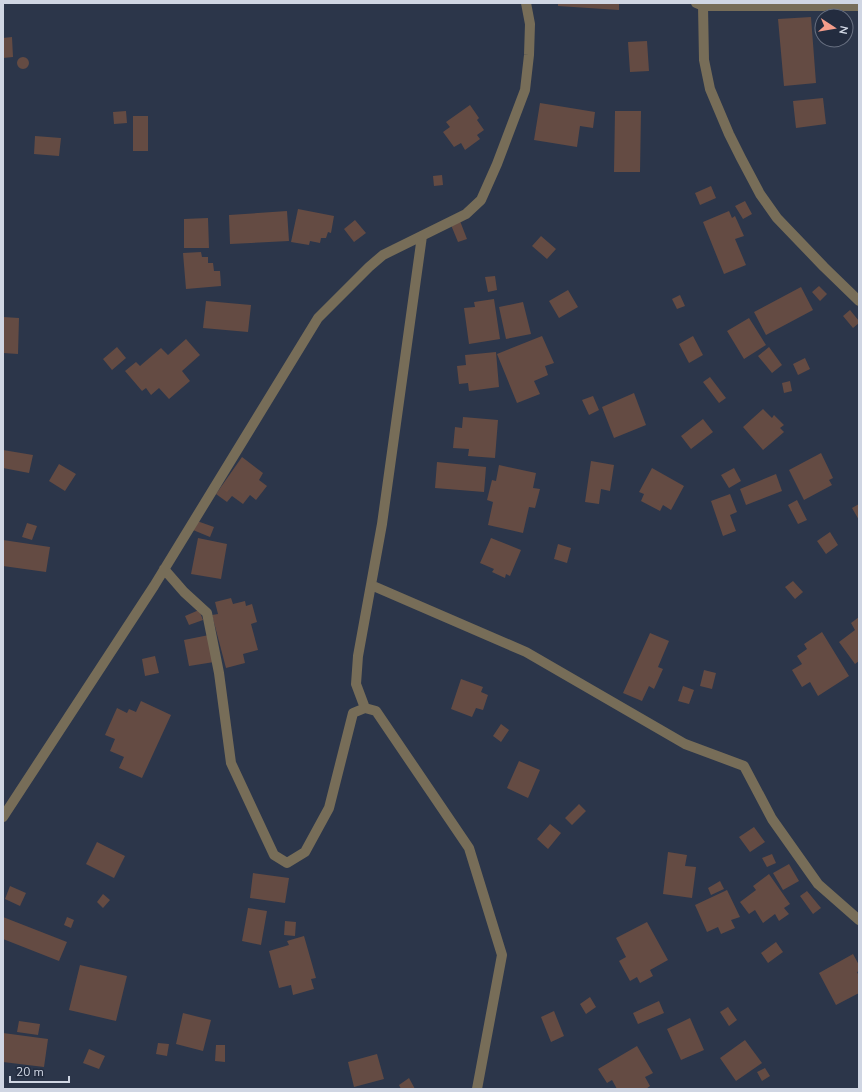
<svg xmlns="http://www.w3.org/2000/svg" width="862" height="1092" viewBox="0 0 862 1092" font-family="'Nunito Sans',sans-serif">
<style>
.building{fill:#644b43}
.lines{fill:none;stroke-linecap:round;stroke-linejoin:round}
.minor{stroke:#776d58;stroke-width:10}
</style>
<rect width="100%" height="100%" fill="#2c364a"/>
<path class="building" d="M558,3h61v7l-61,-4z
M811,17l5,66 -32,3 -6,-67z
M12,37l1,20 -10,1v-20z
M647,41l2,30 -19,1 -2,-30z
M17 63a6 6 0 1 1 12 0a6 6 0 1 1-12 0Z
M823,98l3,26 -30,4 -3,-27z
M540,103l55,9 -2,16 -13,-2 -3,21 -43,-7z
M470,105l9,13 -2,2 7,10 -7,5 3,4 -15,11 -4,-7 -7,4 -11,-15 7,-5 -4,-5z
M126,111l1,12 -13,1 -1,-12z
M615,111h26l-1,61h-26z
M133,116h15v35h-15z
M35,136l26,2 -2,18 -25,-2z
M442,175l1,10 -9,1 -1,-10z
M711,186l5,12 -16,7 -5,-12z
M745,201l7,13 -9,5 -8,-13z
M298,209l36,7 -3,17 -3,-1 -2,6h-5l-1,5 -10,-2 -1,4 -18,-3z
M287,211l2,30 -59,3 -1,-29z
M729,211l3,7 3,-2 9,20 -9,3 11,26 -22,9 -21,-52z
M208,218l1,30h-25v-29z
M355,220l11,13 -12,9 -10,-13z
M460,221l7,18 -9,3 -7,-17z
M541,236l15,13 -9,10 -15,-13z
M201,252l1,5h6v6h5l1,8h6l1,15 -35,3 -3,-36z
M495,276l2,14 -9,2 -3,-15z
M819,286l8,8 -7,7 -8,-9z
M801,287l12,23 -47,25 -12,-23z
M568,290l10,17 -19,11 -10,-17z
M680,295l5,11 -8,3 -5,-10z
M494,299l6,40 -31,5 -5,-36 11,-1 -1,-5z
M206,301l45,4 -3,27 -45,-4z
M523,302l8,32 -25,5 -7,-32z
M850,310l9,11v2l-6,5 -10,-12z
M3,317l16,1 -1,36 -15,-1z
M749,318l17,27 -22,14 -17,-28z
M542,336l12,27 -9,3 3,9 -14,6 6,13 -23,9 -20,-49z
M693,336l10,19 -14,8 -10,-19z
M186,339l14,16 -18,16 8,10 -21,18 -10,-11 -8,7 -5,-7 -4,3 -17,-20 11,-9 4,4 21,-18 7,7z
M117,347l9,11 -14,12 -9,-11z
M769,347l13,18 -10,8 -14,-17z
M496,352l3,35 -30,4 -1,-8 -9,1 -2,-18 9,-1 -1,-10z
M805,358l5,11 -12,6 -5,-11z
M710,377l16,21 -7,5 -16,-21z
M790,381l2,10 -8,2 -2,-10z
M634,393l12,32 -32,13 -12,-31z
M593,396l6,14 -10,5 -7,-15z
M763,409l9,9 2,-3 10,10 -4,3 4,4 -21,18 -20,-23z
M463,417l35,3 -3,38 -27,-2 1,-7 -16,-1 2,-21 7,1z
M703,419l10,13 -22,17 -10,-13z
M3,450l30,5 -4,18 -26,-5z
M821,453l12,25 -4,2 3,5 -28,15 -15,-30z
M242,457l21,16 -4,7 8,6 -11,14 -6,-5 -7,9 -11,-8 -5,6 -11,-8z
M591,461l23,4 -4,26 -9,-2 -2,15 -14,-2z
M437,462l49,5 -2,25 -49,-4z
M59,464l17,10 -11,17 -16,-10z
M499,465l37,8 -3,15 7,1 -5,19 -6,-1 -6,26 -35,-8 5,-23 -6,-2 5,-20 4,1z
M652,468l32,18 -13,24 -8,-5 -3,6 -19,-10 3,-7 -5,-2z
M734,468l7,13 -12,7 -8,-13z
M776,474l6,17 -36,14 -6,-16z
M730,494l7,18 -7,3 6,16 -13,5 -12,-35z
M797,500l10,20 -9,4 -10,-19z
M859,504v16l-7,-12z
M197,521l17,6 -4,10 -17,-7z
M27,523l10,3 -5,14 -10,-3z
M830,532l8,13 -12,9 -9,-13z
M198,538l29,6 -6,35 -30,-5z
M491,538l30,12 -11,26 -4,-2 -1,4 -13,-6 2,-3 -14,-6z
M3,540l47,7 -4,25 -43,-6z
M558,544l13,4 -4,15 -13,-4z
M793,581l10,11 -8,7 -10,-12z
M231,598l2,6 12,-3 1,5 6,-2 5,18 -6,2 7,26 -15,4 2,9 -19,5 -14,-53 6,-1 -3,-12z
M199,610l4,10 -14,5 -4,-9z
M859,617v44l-4,3 -16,-22 16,-12 -4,-7z
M822,632l27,44 -31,20 -8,-14 -8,5 -10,-17 10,-6 -5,-8 10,-7 -3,-5z
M650,633l19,8 -11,26 5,2 -9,20 -5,-3 -7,15 -19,-8z
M209,635l5,27 -25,4 -5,-26z
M155,656l4,17 -14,3 -3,-17z
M704,670l12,3 -4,16 -12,-3z
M461,679l22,8 -2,5 7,3 -5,15 -7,-2 -4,9 -21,-8z
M683,686l11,4 -5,14 -11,-3z
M141,701l30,14 -29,63 -23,-10 5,-11 -14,-6 5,-12 -10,-4 12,-27 10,5 2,-4 7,3z
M501,724l8,6 -8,12 -8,-6z
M519,761l21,9 -12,28 -21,-10z
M579,804l7,7 -14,14 -7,-7z
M550,824l11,9 -13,16 -11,-10z
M754,827l11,15 -15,10 -11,-15z
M97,842l28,14 -11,22 -28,-14z
M668,852l19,3 -2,11 11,1 -4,31 -29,-4z
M772,854l4,9 -9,4 -5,-9z
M789,864l10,17 -16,9 -10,-17z
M253,873l36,5 -4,25 -35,-5z
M769,874l21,30 -6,4 5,6 -10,7 -4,-7 -12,9 -8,-13 -6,4 -9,-12 16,-12 -3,-4z
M720,881l4,8 -13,6 -3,-7z
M10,886l16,7 -6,13 -15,-7z
M727,890l13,27 -9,3 4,8 -14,6 -3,-7 -11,5 -12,-27z
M807,891l14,17 -8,6 -13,-18z
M103,894l7,6 -7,8 -6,-6z
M248,908l19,3 -6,34 -19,-4z
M3,917l64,25 -8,19 -56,-22z
M67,917l7,3 -3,8 -7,-3z
M285,921l11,1 -1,14 -11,-1z
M647,922l21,38 -18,10 3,6 -13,7 -3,-6 -7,4 -11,-20 7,-4 -10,-19z
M304,936l12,42 -5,1 3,10 -21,6 -2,-10 -12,3 -10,-37 20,-6 -2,-4z
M776,942l7,10 -15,11 -7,-10z
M853,954l6,11v6l-2,1 2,4v17l-23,12 -17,-32z
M80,965l47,11 -11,45 -47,-11z
M590,997l6,10 -10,7 -6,-10z
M659,1001l5,12 -26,11 -5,-11z
M728,1007l9,13 -8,6 -9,-14z
M554,1011l10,25 -13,6 -10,-25z
M183,1013l28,7 -8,31 -27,-7z
M690,1018l14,32 -23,10 -14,-31z
M19,1021l21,3 -2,11 -21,-3z
M3,1033l45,6 -4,28 -41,-5z
M745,1040l17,23 -26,18 -16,-23z
M158,1043l11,1 -2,12 -11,-2z
M216,1045h9v17l-10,-1z
M637,1046l16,27 -8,4 5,9 -4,3h-29l-5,-9 -5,3 -9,-14z
M89,1049l16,7 -6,13 -16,-6z
M377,1054l7,25 -30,8 -6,-25z
M765,1068l5,8 -8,5 -5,-9z
M409,1078l6,11h-14l-2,-4z"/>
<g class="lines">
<path class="minor" d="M696,3l7,3 1,54 6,29 19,45 12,24 19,36 17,24 47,49 35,34
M703,6h156
M164,569l20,23 23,21 12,60 12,90 43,92 13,8 18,-11 24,-44 24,-95 12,-5 11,3 93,137 33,107 -25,134
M371,585l155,67 159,92 59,22 28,53 46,65 41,36
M365,708l-9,-24 2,-28 24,-132 40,-288
M3,817l151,-231 164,-268 51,-51 14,-12 83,-41 15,-14 16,-36 28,-74 4,-35 1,-31 -4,-21"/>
</g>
<rect width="862" height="1092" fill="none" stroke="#d0d6e3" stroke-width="8"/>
<g transform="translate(834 28) rotate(102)"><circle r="19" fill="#232c3f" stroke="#687081"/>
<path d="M0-3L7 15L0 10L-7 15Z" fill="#f49d8b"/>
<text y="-6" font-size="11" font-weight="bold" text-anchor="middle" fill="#d0d6e3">N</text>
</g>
<path d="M10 1076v6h59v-6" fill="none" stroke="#d0d6e3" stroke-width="2"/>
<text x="16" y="1076" font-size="12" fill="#d0d6e3" stroke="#232c3f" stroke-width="3" paint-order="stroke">20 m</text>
</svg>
